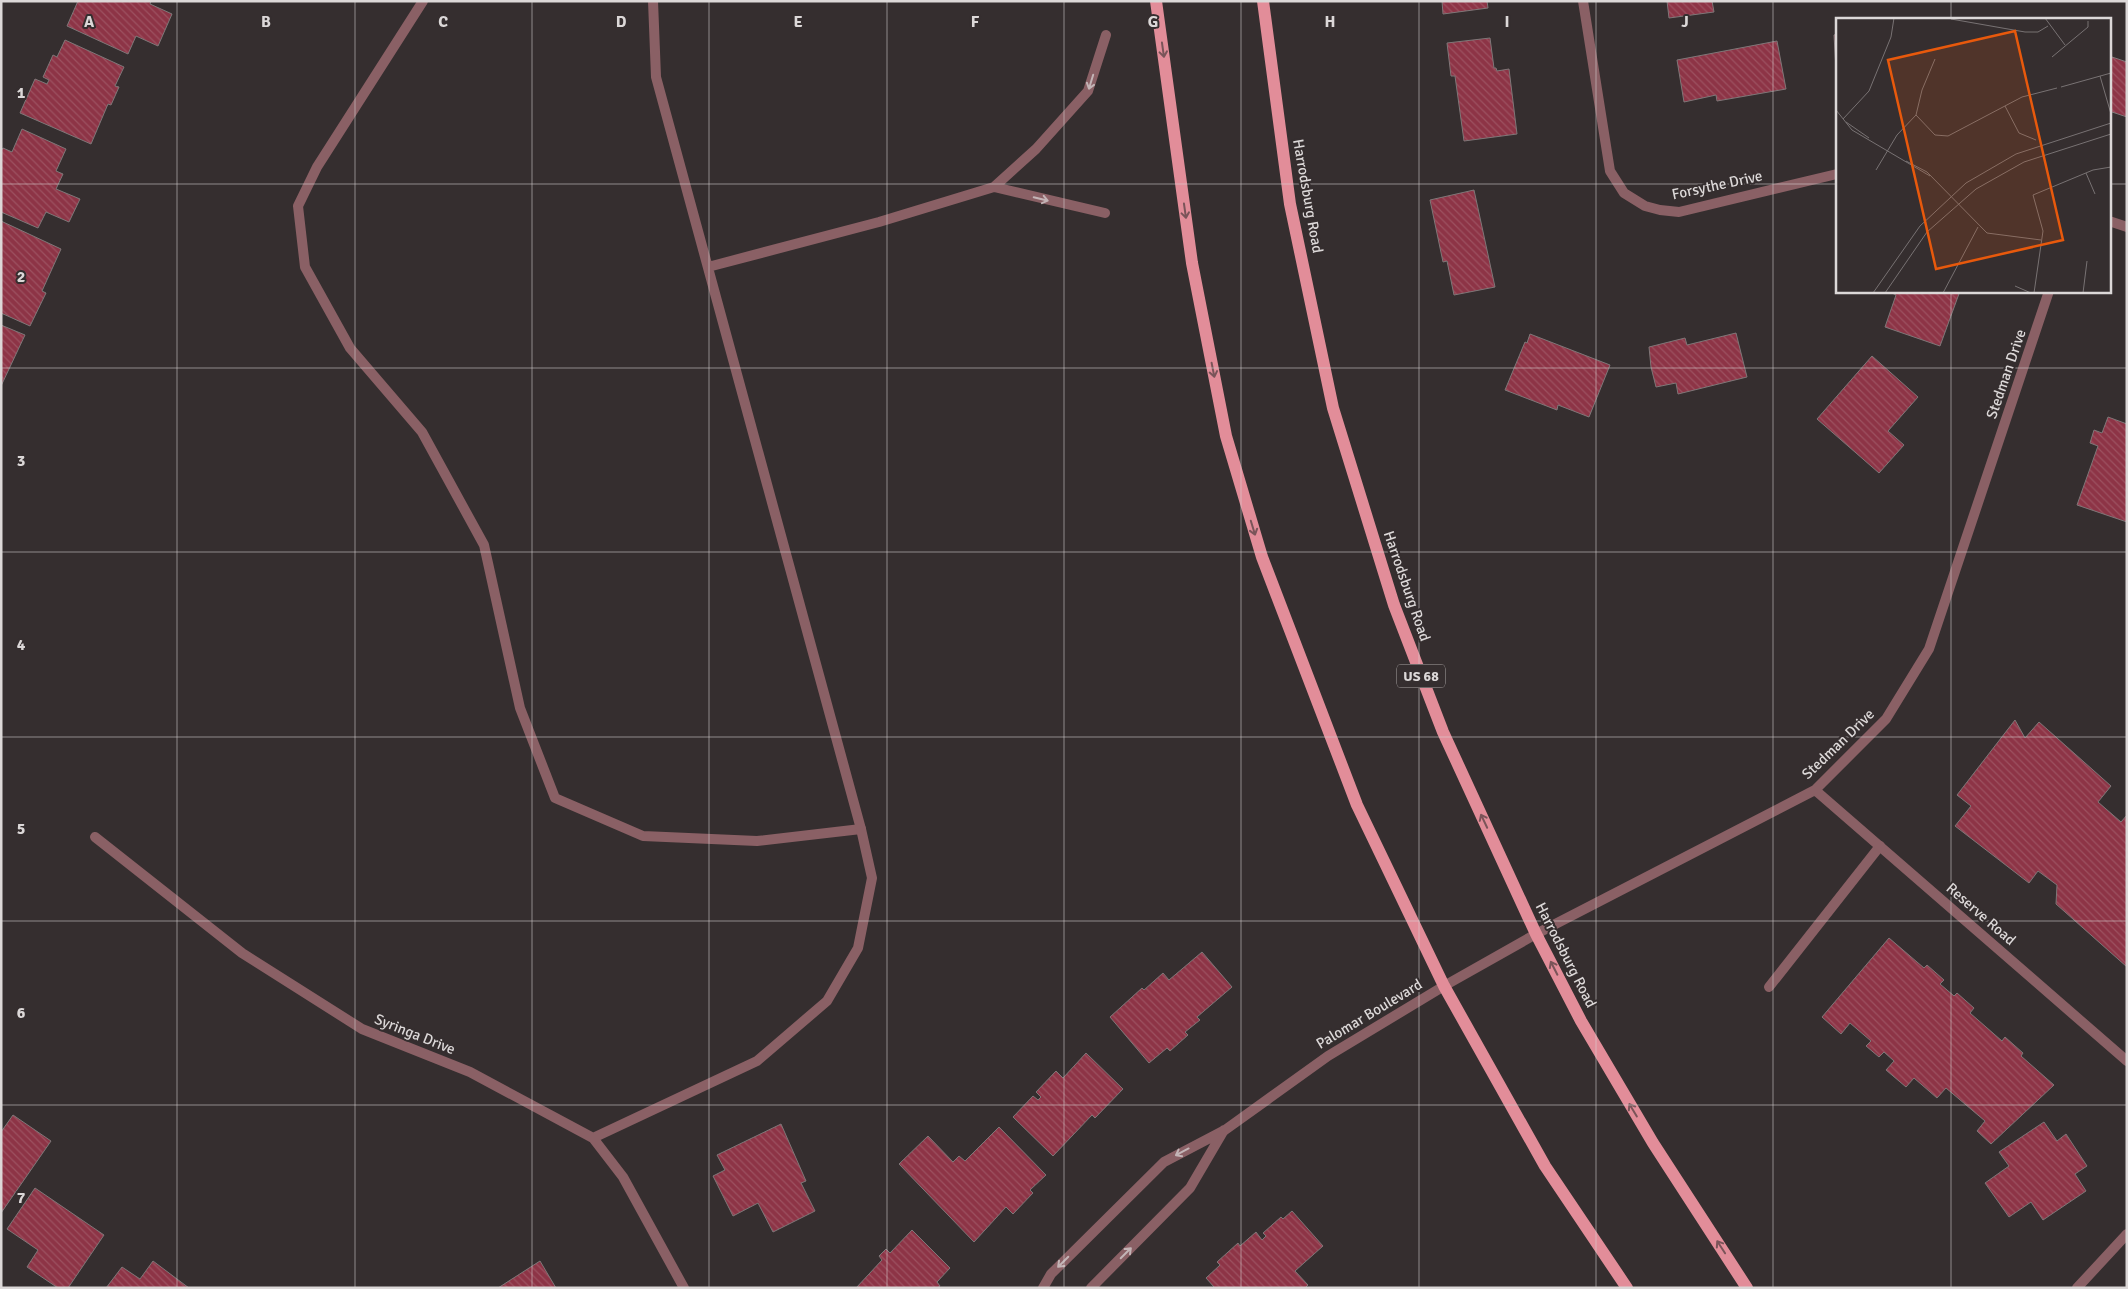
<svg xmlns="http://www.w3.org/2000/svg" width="2128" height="1289" viewBox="0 0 2128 1289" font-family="Signika,sans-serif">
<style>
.building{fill:url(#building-back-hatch);stroke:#7f7778}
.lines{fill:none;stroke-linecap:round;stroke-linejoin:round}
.service{stroke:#8a6065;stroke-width:10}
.minor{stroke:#8a6065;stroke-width:10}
.primary{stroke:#e28d99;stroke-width:12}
.oneway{stroke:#7a5459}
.oneway2{stroke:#c3b4b6}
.grid{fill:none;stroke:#dcd8d8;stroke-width:1;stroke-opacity:0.55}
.labels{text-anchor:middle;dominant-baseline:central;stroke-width:4;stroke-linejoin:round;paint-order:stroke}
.shield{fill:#352e2f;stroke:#aaa5a5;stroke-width:1}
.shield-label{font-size:14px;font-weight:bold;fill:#dcd8d8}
.street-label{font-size:15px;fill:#dcd8d8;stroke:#352e2f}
.inset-road{fill:none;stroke:#787273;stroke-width:1}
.view{fill:#e8590c;fill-opacity:0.15;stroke:#e8590c;stroke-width:2.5}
.inset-edge{fill:none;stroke:#dcd8d8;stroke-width:2.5}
.grid-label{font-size:16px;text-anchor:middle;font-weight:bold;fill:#dcd8d8;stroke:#352e2f;stroke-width:4;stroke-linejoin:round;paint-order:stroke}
</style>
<defs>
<pattern id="building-back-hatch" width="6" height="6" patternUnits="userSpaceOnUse" patternTransform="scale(1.25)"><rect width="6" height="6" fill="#8d3446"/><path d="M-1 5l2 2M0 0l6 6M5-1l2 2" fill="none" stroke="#9c5160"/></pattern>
</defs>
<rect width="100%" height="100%" fill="#352e2f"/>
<path class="building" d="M78,1h73l-1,3 22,10 -14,32 -22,-10 -8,18 -61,-28z
M1442,1h45l1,7 -45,6z
M1667,1h45l2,11 -45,6z
M1837,34v52l-3,-51z
M1490,38l4,30h2l1,3 12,-2 8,65 -53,7 -9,-65h-4l-4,-33z
M65,40l59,27 -9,19 4,1 -8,18 -3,-1 -17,40 -71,-31 15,-34 12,5 2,-4 -6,-3 10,-22 4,2z
M1777,41l9,48 -69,12 -1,-6 -32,7 -7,-42z
M2109,56l18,6v55l-18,-6z
M22,129l44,20 -10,22 7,3 -7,15 24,10 -11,23 -23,-10 -8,16 -37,-16v-61l2,-3 9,4z
M1474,190l21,97 -41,8 -7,-34 -4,1 -13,-62z
M1,221l60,28 -19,42 4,2 -16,33 -29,-13z
M1893,291h67l-20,55 -55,-19 11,-32 -4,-2z
M1,325l24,10 -24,51z
M1736,333l11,44 -69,17 -2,-11 -20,4 -5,-20 -2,-20 36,-9 2,7z
M1530,334l80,31 -21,52 -31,-12 -1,5 -52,-20 20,-48 2,1z
M1872,356l46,41 -30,34 16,14 -25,28 -62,-54z
M2108,417l19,7v98l-50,-17 21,-59 -8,-3 4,-13 8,3z
M2015,720l10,18 14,-16 72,64 -13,16 23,20 6,-7v152l-71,-63 1,-19 -19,-14 -9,12 -74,-57 16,-20 -14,-11z
M1889,938l35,30 3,-3 17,15 -4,4 14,12 3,-3 17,15 -4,5 32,28 3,-4 18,16 -2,3 33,29 -63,59 -14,-13 8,-10 -39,-33 -9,10 -23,-20 -8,9 -20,-17 8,-9 -10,-9 -5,5 -13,-11 5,-5 -21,-18 -9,11 -19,-17z
M1202,952l30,35 -35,30 3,3 -15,12 3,3 -18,16 -3,-3 -18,15 -39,-46 32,-29 2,2 19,-17 6,7z
M1086,1053l37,36 -28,29 -3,-3 -39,41 -40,-39 20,-21 5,4 3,-3 -5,-5 20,-21 7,7z
M13,1115l38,26 -50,72v-81z
M2044,1122l13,19 9,-7 21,32 -12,8 11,17 -43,29 -12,-18 -22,15 -24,-34 24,-17 -10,-14z
M781,1124l25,57 -5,2 14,28 -42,21 -15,-29 -25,13 -20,-40 12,-6 -8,-15z
M999,1127l47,48 -16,15 3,3 -20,21 -7,-7 -32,35 -75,-78 29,-28 25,26 6,-6 6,5z
M35,1188l69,47 -36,53h-10l-31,-21 11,-17 -31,-21z
M1292,1211l31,35 -28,25 13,14 -3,3h-90l-9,-10 14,-13 -3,-3 21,-19 2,3 16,-14 6,8 4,-4 -3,-3 18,-16 2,2z
M912,1230l38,38 -13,14 3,4 -3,2h-81l26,-28 -3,-4 7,-7 4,4z
M153,1261l36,27h-83l16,-21 18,12z
M540,1261l16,27h-58z"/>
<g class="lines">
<path class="service" d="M423,1l-106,166 -19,39 7,61 45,81 72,84 62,113 36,163 35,90 88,38 114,5 104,-12
M1769,987l111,-141
M2077,1288l50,-54"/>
<path class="minor" d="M1583,1l27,170 14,22 21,13 15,4 19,2 158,-38
M994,187l111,26
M2109,221l18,6
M708,267l171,-45 115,-35 42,-38 52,-58 18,-56
M1815,790l312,271
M95,837l147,116 120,76 108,43 123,66 30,39 61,111
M593,1138l164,-77 70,-60 31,-53 14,-70 -11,-49 -205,-752 -3,-76
M1043,1288l8,-14 113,-112 61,-32 103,-74 116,-70 92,-52 279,-144 71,-71 43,-70 120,-358
M1091,1288l99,-100 34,-58"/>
<path class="primary" d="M1156,1l36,262 34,173 36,121 95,248 87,181 101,180 82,122
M1263,1l27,203 43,204 61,197 49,127 93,202 45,87 72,122 94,145"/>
</g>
<defs><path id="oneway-shaft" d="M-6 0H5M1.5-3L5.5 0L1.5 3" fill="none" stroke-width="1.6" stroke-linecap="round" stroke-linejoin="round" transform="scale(1.25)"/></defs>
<g class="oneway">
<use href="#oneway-shaft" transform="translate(1163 50) rotate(82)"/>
<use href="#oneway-shaft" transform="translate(1185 211) rotate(82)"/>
<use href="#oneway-shaft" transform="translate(1213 370) rotate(79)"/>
<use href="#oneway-shaft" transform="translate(1253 528) rotate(73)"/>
<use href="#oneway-shaft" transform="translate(1484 821) rotate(-115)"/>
<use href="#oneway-shaft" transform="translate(1554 968) rotate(-117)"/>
<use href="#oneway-shaft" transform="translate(1633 1110) rotate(-121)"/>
<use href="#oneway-shaft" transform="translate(1721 1247) rotate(-123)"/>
</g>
<g class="oneway2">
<use href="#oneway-shaft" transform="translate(1091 82) rotate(107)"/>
<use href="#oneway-shaft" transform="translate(1041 199) rotate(14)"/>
<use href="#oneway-shaft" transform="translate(1182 1152) rotate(152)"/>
<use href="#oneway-shaft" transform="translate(1126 1253) rotate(-45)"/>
<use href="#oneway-shaft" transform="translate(1063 1262) rotate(135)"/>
</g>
<path class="grid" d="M177,1v1287M355,1v1287M532,1v1287M709,1v1287M887,1v1287M1064,1v1287M1241,1v1287M1419,1v1287M1596,1v1287M1773,1v1287M1951,1v18M1,184h1836M2109,184h18M1951,291v997M1,368h2126M1,552h2126M1,737h2126M1,921h2126M1,1105h2126"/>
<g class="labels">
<rect class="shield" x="1397" y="664.5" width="48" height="23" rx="4"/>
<g class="shield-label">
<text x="1421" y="676">US 68</text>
</g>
<g class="street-label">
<text transform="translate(1717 185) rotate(-12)">Forsythe Drive</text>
<text transform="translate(1308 196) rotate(80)">Harrodsburg Road</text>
<text transform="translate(2006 374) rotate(-71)">Stedman Drive</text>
<text transform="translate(1407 586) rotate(71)">Harrodsburg Road</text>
<text transform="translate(1838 744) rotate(-44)">Stedman Drive</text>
<text transform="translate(1981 914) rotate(41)">Reserve Road</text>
<text transform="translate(1566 955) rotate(63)">Harrodsburg Road</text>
<text transform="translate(1369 1014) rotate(-31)">Palomar Boulevard</text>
<text transform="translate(415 1034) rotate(22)">Syringa Drive</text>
</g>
</g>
<g transform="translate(1836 18)">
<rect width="275" height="275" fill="#352e2f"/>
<path class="inset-road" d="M209,0l20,27M115,1l74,13h13l10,-6M216,39l36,-30v-6M264,58l11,38M225,69l50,-14M169,88l14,27 17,7M0,92l16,20 78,46M80,97l19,20 13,1 74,-39 35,-9M7,101l26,-28 22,-54 3,-19M10,104l23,16M70,143l21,11 60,61 54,7M40,152l21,-35 19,-20 6,-25 13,-31M250,155l9,21M179,268l16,7M37,275l47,-67 46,-43 50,-29 95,-31M49,275l42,-61 49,-43 48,-27 87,-28M107,275l35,-66M198,275l9,-62 -10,-36 60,-25 18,-3M247,275l4,-32"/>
<path class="view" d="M179,13l48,209 -127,29 -48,-209z"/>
<rect width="275" height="275" class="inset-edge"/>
</g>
<g class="grid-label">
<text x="89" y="27">A</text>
<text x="266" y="27">B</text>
<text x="443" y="27">C</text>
<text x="621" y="27">D</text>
<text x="798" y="27">E</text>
<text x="975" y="27">F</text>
<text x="1153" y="27">G</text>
<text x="1330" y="27">H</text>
<text x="1507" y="27">I</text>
<text x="1685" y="27">J</text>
<text x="21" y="98">1</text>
<text x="21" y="282">2</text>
<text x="21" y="466">3</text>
<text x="21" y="650">4</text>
<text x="21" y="834">5</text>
<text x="21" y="1018">6</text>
<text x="21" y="1203">7</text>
</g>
<rect width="2128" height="1289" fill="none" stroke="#dcd8d8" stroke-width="5"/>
</svg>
